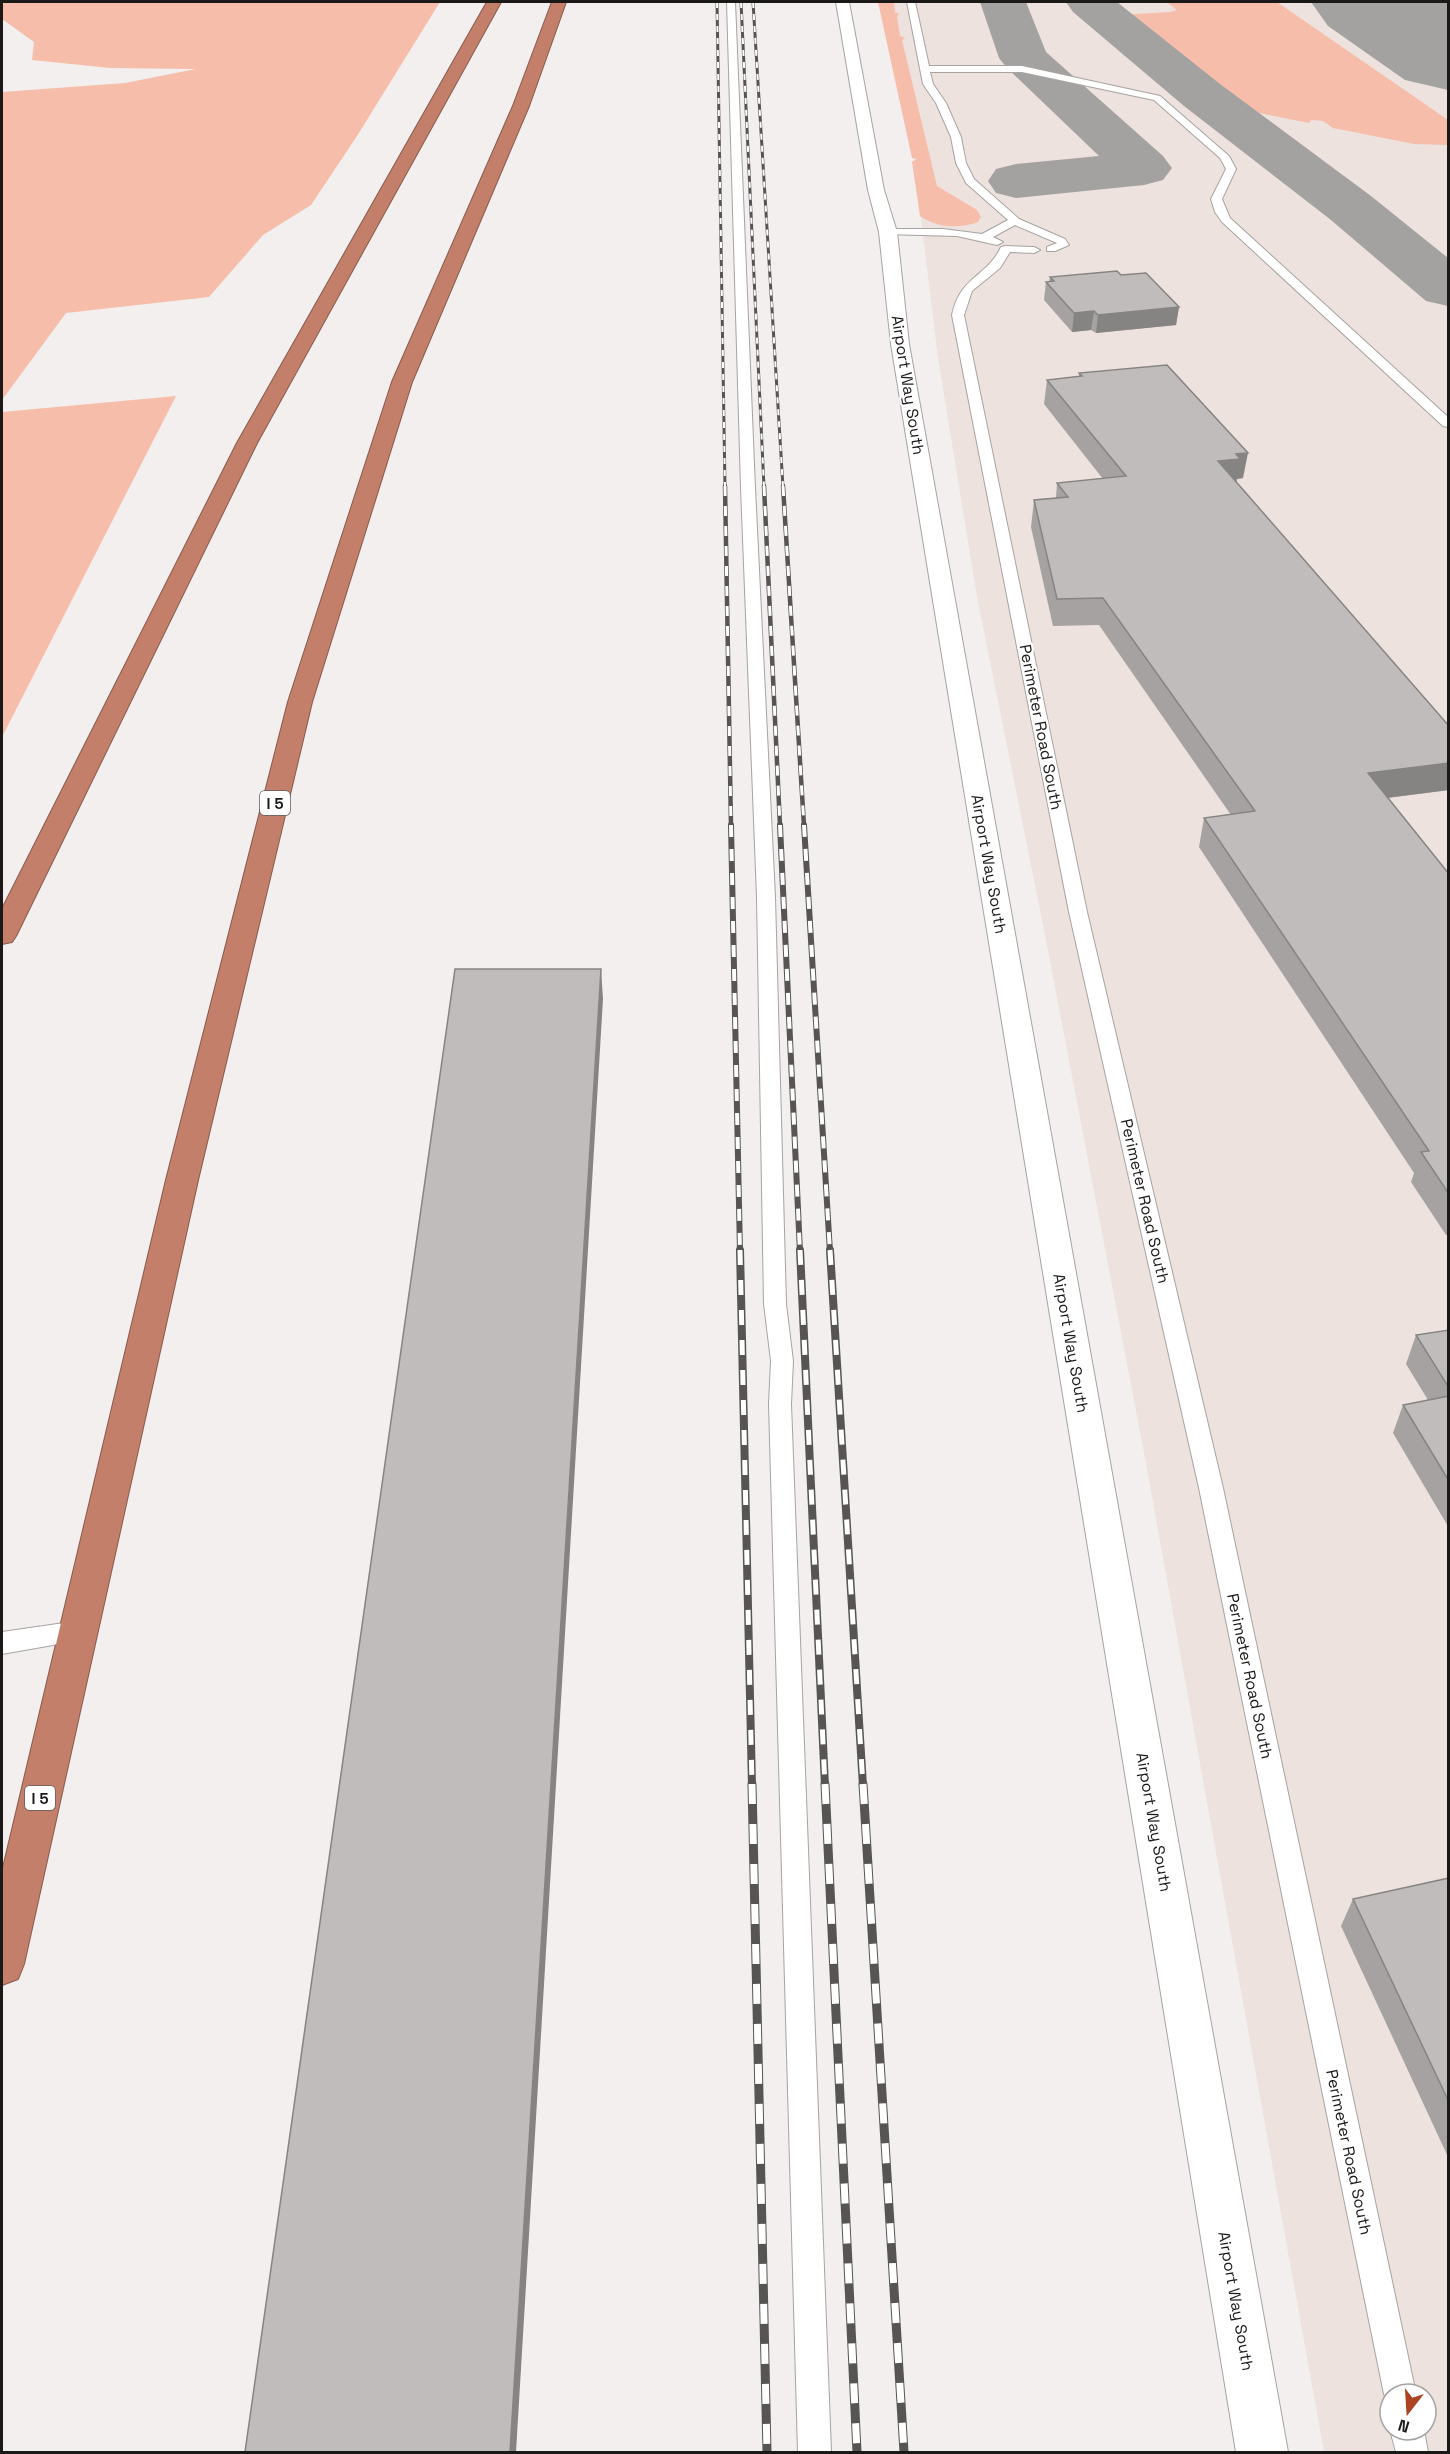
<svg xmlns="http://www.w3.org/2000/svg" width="1450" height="2454" viewBox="0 0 1450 2454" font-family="'Space Grotesk',sans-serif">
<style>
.built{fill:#eee2de;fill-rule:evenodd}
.green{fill:#f6bdab}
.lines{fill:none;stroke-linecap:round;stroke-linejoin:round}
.taxiway{fill:#a4a2a1;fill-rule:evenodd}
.runway{fill:#a4a2a1;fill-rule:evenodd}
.service-casing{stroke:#a6a3a2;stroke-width:2}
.secondary-casing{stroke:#a6a3a2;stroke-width:2}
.motorway-casing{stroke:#885b4d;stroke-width:2}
.service{fill:#fff;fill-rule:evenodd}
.secondary{fill:#fff;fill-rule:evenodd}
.motorway{fill:#c37f6a;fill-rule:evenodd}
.rail-far4-casing{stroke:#565554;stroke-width:3}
.rail-far3-casing{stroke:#565554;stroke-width:4.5}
.rail-far2-casing{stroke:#565554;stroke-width:6}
.rail-far1-casing{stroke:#565554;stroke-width:8}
.rail-casing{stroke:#565554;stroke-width:9}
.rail-far4{stroke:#fff;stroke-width:2;stroke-dasharray:6;stroke-linecap:butt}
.rail-far3{stroke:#fff;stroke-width:3;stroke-dasharray:10;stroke-linecap:butt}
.rail-far2{stroke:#fff;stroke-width:4;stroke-dasharray:12;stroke-linecap:butt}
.rail-far1{stroke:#fff;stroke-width:5;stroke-dasharray:15;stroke-linecap:butt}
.rail{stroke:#fff;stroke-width:7;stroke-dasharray:20;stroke-linecap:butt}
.wall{fill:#a5a2a1}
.shaded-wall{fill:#868483}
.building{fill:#c0bcbb;stroke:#868483;stroke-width:1.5}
.labels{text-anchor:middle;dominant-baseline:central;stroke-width:4.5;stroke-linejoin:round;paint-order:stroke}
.shield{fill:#fff;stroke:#5f5e5d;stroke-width:1.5}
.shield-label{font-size:15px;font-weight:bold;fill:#1a1918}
.street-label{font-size:16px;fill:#1a1918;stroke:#fff}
</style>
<rect width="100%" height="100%" fill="#f2efee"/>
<path class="built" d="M879,2h569v2450h-124l-179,-994 -100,-523 -68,-338 -39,-239 -25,-204zM1390,2394h36v36h-36z"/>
<path class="green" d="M2,2h438l-83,134 -46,69 -48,30 -54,62 -143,16 -64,87v-308l123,-9 71,-14 -86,-1 -78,-8 2,-18 -32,-23z
M878,2h16l1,11h4l-2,4 3,19 5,2 -3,2 35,146 40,24 4,7 -3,5c-19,7 -41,6 -58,-6l-8,-54 5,-3 -5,-1z
M1167,2h110l171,118v25l-34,-1 -81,-16 -10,-7 -12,-1 -2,3 -55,-11 -27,-10 -108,-87 51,-3 7,-2z
M176,396l-174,341v-325z"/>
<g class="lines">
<path class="taxiway" d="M980,2h46l20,50 117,104 9,12 -9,12 -19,5 -128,13 -20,-5 -8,-12 8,-12 20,-5 83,-8 -92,-88 -8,-10z
M1066,2h51l103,82 151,112 77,62v48l-22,-5 -95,-81 -147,-114 -111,-94z"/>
<path class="runway" d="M1311,2h137v88l-43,-10 -77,-54z"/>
<g class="service-casing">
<path id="service" d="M727,2h8l20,486 20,409 11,407 7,57 -2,43 40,1048h-33l-29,-1048 2,-43 -7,-57 -7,-407 -16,-409z
M907,2h8l14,64h93l138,30 69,60 7,13 -14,30 8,19 218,199v10l-5,-1 -221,-204 -7,-10 -4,-13 15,-30 -6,-11 -66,-58 -132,-28h-92l3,12 13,19 15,34 5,26 8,16 45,40 46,20 4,6 -14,6h-8v-4l10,-4 -42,-18 -22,12 10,5 -6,3 -40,-9 -73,-2 -1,-2 5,-3h55l39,5 26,-14 -42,-37 -10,-20 -5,-26 -15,-34 -13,-19z
M1005,246l29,1 6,3 -6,3 -24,-1 -10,16 -28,23 -8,24 123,597 136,576 193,906h-26v12l-6,-12 -185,-906 -130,-576 -117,-597c8,-39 34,-37 49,-68z
M78,1621l9,4 4,7 -4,7 -85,15v-22z
M1390,2430h34l4,22h-32z"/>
</g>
<g class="secondary-casing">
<path id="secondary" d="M836,2h13l35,188 13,42 12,112 379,2108h-52l-345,-2108 -12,-112 -11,-42z"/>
</g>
<g class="motorway-casing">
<path id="motorway" d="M487,2h14l-244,441 -241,493 -4,6 -10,2v-35l235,-466z
M552,2h14l-37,104 -117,276 -100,320 -114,478 -174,784 -6,15 -16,6v-113l164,-692 122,-478 104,-320 121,-276z"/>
</g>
<use href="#service" class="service"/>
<use href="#secondary" class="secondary"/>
<use href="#motorway" class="motorway"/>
<g class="rail-far4-casing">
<path id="rail-far4" d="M717,2l8,485
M741,2l23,485
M753,2l30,485"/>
</g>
<g class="rail-far3-casing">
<path id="rail-far3" d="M725,486l6,340
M764,486l16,340
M783,486l21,340"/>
</g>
<g class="rail-far2-casing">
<path id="rail-far2" d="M731,825l9,427
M780,825l20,427
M804,825l26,427"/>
</g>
<g class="rail-far1-casing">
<path id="rail-far1" d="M740,1250l12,536
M800,1250l25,536
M830,1250l33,536"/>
</g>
<g class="rail-casing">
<path id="rail" d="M752,1784l15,668
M825,1784l32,668
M863,1784l41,668"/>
</g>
<use href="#rail-far4" class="rail-far4"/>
<use href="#rail-far3" class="rail-far3"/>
<use href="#rail-far2" class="rail-far2"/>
<use href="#rail-far1" class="rail-far1"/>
<use href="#rail" class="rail"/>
</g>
<path class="wall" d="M1121,275l58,32 -3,18 -80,8 -5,-3 -19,2 -28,-32 2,-18h3l1,-5z
M1079,373l164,105 -6,1 -1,3 213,308 -61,8 61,76v360l-3,1 -35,-53 3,-9 -215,-326 5,-29 27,-3 -132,-190 -46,1 -22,-99 3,-27 22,-2 1,-15 46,-4 -59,-75 3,-24 32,-4z
M1449,1330v198l-56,-95 10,-28 25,-5 -22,-36 10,-29z
M1449,1878v281l-108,-233 12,-27z"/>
<path class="shaded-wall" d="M1179,307l-3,18 -80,8 2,-18z
M1094,311l-3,19 -19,2 2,-19z
M1248,453l-5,25 -6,1 -1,6 -18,-24 18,-7z
M1449,763v27l-88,11 7,-28z
M601,969l2,30 -87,1453h-6z"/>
<path class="building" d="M1117,271l4,4 25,-2 33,34 -81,8 -4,-4 -20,2 -28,-31 8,-1 -4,-4z
M1167,365l81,88 -12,1 4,5 -22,2 231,265v37l-81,10 81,101v320l-28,-42 8,-1 -225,-333 51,-7 -152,-213 -46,1 -23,-99 34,-3 -11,-14 69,-7 -79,-96 35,-4 -3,-3z
M455,969h146l-91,1483h-265z
M1449,1330v58l-33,-53z
M1449,1396v85l-46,-76z
M1449,1878v224l-96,-203z"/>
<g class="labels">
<g class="shield">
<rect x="260" y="791" width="30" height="24" rx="4.5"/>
<rect x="25" y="1786" width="30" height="24" rx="4.5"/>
</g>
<g class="shield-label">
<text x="275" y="803">I 5</text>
<text x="40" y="1798">I 5</text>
</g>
<g class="street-label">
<text transform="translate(908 385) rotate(81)">Airport Way South</text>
<text transform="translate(1041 727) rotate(79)">Perimeter Road South</text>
<text transform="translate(989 864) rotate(80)">Airport Way South</text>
<text transform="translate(1145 1201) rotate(77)">Perimeter Road South</text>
<text transform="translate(1071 1343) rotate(80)">Airport Way South</text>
<text transform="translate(1250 1676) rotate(78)">Perimeter Road South</text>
<text transform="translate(1154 1822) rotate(80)">Airport Way South</text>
<text transform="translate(1349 2152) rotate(78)">Perimeter Road South</text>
<text transform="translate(1236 2301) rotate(80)">Airport Way South</text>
</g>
</g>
<rect width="1450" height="2454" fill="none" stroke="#1a1918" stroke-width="6"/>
<g transform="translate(1408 2412) rotate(197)"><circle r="28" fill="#ffffff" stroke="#a3a3a3" stroke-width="1.5"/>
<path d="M0-4.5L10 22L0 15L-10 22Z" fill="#ac4423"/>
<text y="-9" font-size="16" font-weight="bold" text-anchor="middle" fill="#1a1918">N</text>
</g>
</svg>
